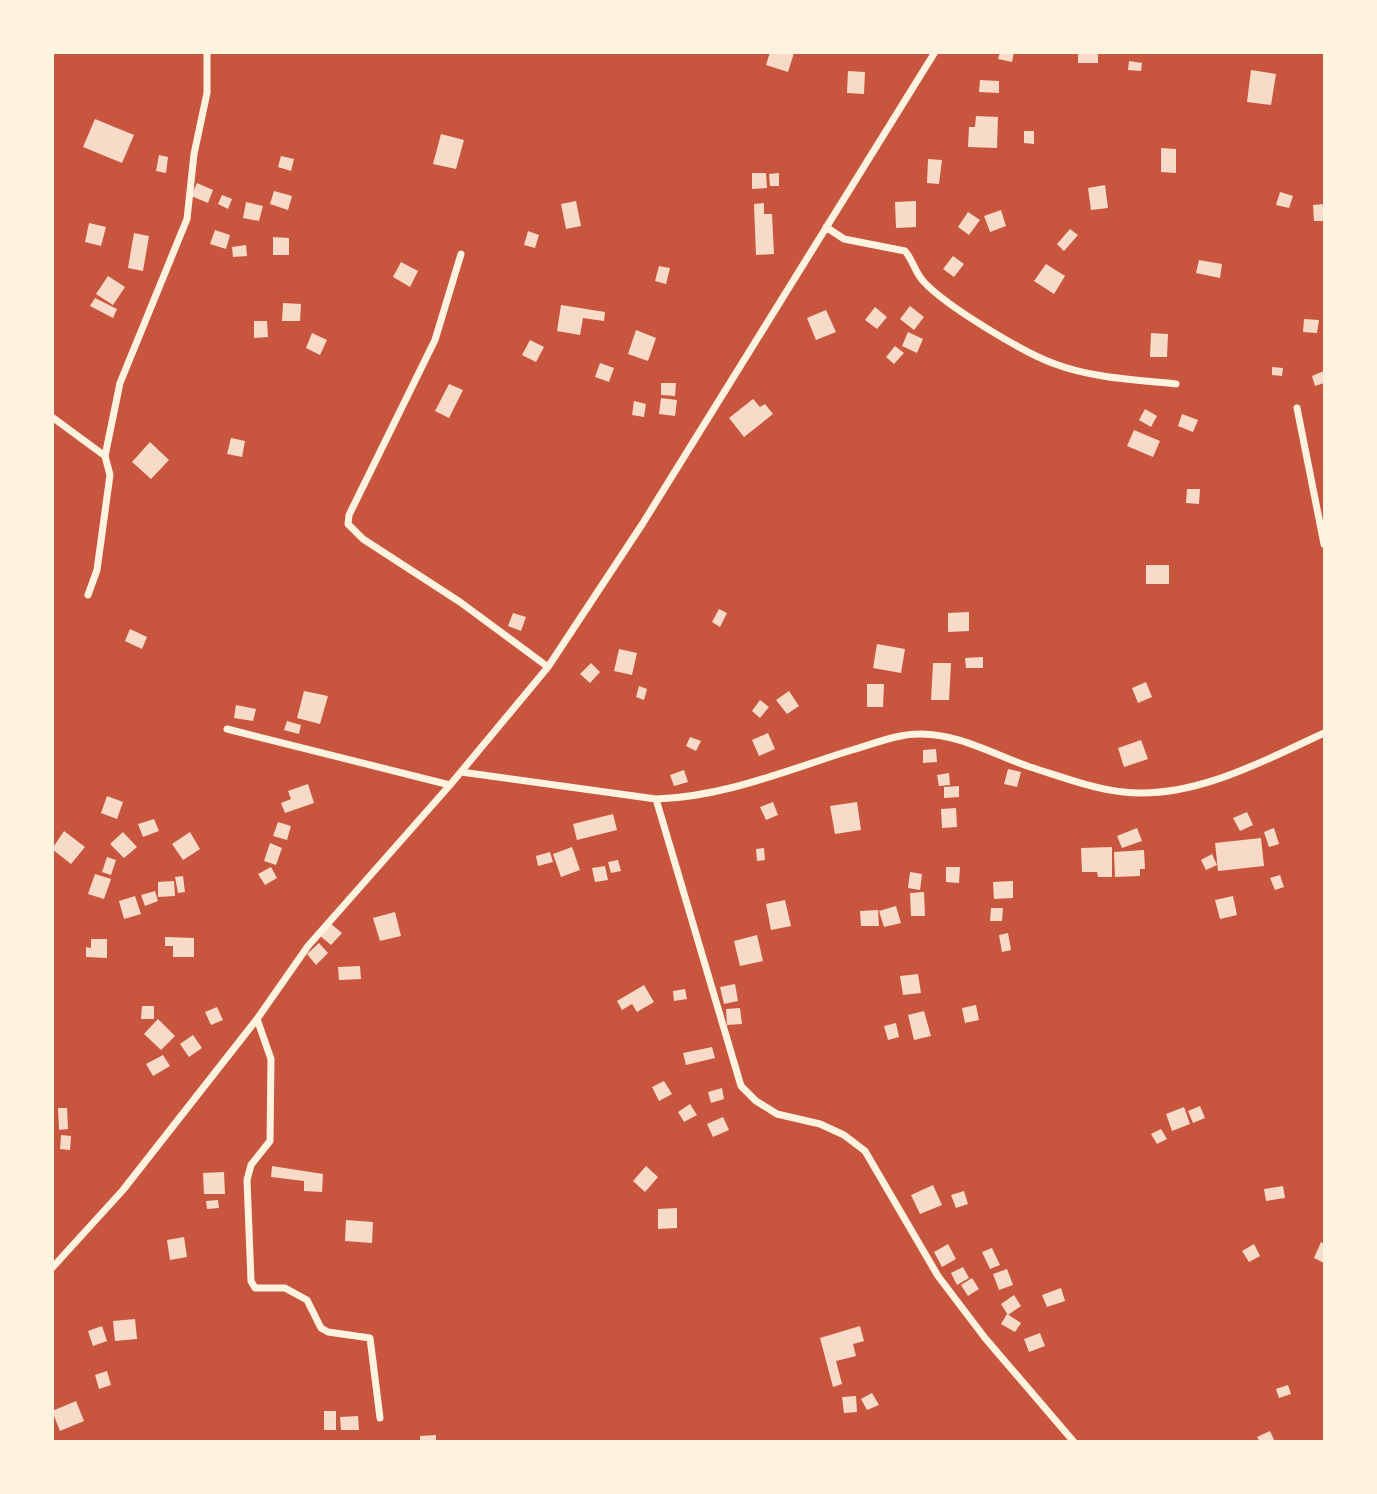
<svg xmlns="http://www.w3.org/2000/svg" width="1377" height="1494" viewBox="0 0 1377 1494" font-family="Rubik,sans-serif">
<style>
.building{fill:#f7dbc8}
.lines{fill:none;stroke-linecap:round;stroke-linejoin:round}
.minor{stroke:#fff3e0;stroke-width:7}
</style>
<rect width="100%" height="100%" fill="#c8553d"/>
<path class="building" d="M770,52l24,1 -6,19 -22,-7z
M1000,52h14l-2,10 -14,-3z
M1078,52h20v11h-20z
M1129,61l13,2 -1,8 -13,-1z
M1251,70l25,4 -5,31 -24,-3z
M848,71l17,1 -1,22 -17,-1z
M980,80l19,1v12l-20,-1z
M976,116l22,1 -1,31 -29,-1 1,-20h6z
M95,119l39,16 -12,28 -39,-16z
M1024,131h10v13l-10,-1z
M441,134l23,6 -8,29 -23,-5z
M1161,148l15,1v24l-15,-1z
M159,155l9,2 -2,16 -10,-2z
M281,156l13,3 -3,12 -13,-4z
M928,159l14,1 -3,24 -12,-1z
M752,173h14l1,15 -15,1z
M779,173v13h-9l-1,-12z
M197,183l16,7 -5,13 -17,-7z
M1105,185l3,23 -17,2 -3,-22z
M274,191l18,5 -4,14 -18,-6z
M1280,192l13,4 -4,12 -13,-3z
M222,195l10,4 -4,10 -10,-5z
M576,201l5,25 -15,3 -5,-25z
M916,201v26l-20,1 -1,-26z
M246,202l17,4 -4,15 -16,-3z
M764,203v11h8l2,40 -18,1 -2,-51z
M1324,204v17h-10l-1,-16z
M1001,210l5,16 -16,6 -6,-16z
M968,212l12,8 -11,15 -11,-8z
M89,223l17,4 -5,19 -16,-4z
M1070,229l8,6 -14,16 -7,-7z
M215,230l15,5 -4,14 -16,-5z
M528,231l11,4 -4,13 -11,-3z
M134,233l15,3 -6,35 -15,-3z
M273,237l16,1v17h-16z
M246,245l1,11 -14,1 -1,-10z
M953,256l11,8 -10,13 -11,-8z
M1199,260l23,4 -2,14 -24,-5z
M401,262l17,9 -8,16 -17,-10z
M1046,264l19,12 -11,18 -20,-13z
M659,266l11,2 -4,16 -11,-3z
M108,276l17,11 -12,18 -17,-11z
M95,298l22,11 -4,9 -23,-12z
M283,303l18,1 -1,17h-18z
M561,305l44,7 -1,9 -21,-3 -3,17 -23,-4z
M910,306l14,11 -10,13 -14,-11z
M875,307l12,10 -10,12 -12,-9z
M826,310l10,22 -20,8 -9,-22z
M1304,319l15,1 -2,13 -14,-1z
M254,321h13l1,16 -14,1z
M636,330l20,8 -8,23 -20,-7z
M908,332l15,7 -6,14 -15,-7z
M312,333l15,7 -7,15 -14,-7z
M1151,333l17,1 -1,23h-17z
M530,340l14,7 -8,15 -14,-7z
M895,346l9,7 -10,11 -8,-7z
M600,363l14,5 -5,14 -14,-5z
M1272,367l11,1 -1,8 -10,-1z
M1324,371v12l-9,3 -3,-10z
M661,383h15l-1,13 -14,-1z
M449,384l14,6 -14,28 -14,-7z
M661,398l16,2 -2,16 -16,-2z
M753,399l7,8 5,-3 8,10 -29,23 -15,-19z
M634,401l12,3 -2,13 -12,-2z
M1145,409l12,7 -6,11 -12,-7z
M1182,414l16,6 -5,12 -15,-6z
M1134,430l26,11 -7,16 -26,-11z
M231,438l14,3 -3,16 -15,-3z
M150,442l19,18 -18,19 -19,-17z
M1187,489h13l-1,15 -13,-1z
M1146,565h23v19h-23z
M719,609l8,4 -7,14 -8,-5z
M969,612v19l-21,1v-19z
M513,613l13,4 -5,14 -13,-5z
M130,629l17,8 -5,12 -17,-8z
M877,644l28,5 -4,24 -28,-5z
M619,649l18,4 -5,22 -18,-4z
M983,657v11h-17l-1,-10z
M591,663l9,9 -10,11 -10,-9z
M933,663h18l-2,37h-18z
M1146,682l6,15 -14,6 -6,-15z
M867,684h17l-1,23h-16z
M639,686l8,3 -3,11 -8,-3z
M304,691l24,5 -8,28 -23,-6z
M789,691l10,15 -12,8 -11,-14z
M760,700l9,7 -9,11 -8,-7z
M236,705l20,4 -3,12 -19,-3z
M287,721l14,4 -2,9 -15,-4z
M768,733l7,16 -16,7 -7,-16z
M690,737l11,4 -5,10 -10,-5z
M1141,740l7,19 -24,8 -6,-19z
M936,749l1,13 -14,1v-13z
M1008,769l13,3 -4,15 -13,-3z
M684,770l4,12 -14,4 -4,-11z
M949,773l1,12 -11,1 -2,-11z
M308,784l6,19 -29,10 -4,-10 10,-4 -3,-8z
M959,786v11l-15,1v-11z
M107,796l16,6 -6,17 -16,-6z
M773,802l5,13 -12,5 -6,-13z
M857,802l4,28 -26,4 -5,-28z
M956,808l1,19 -15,1 -1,-19z
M1247,812l6,13 -13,6 -7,-13z
M613,814l4,16 -40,10 -4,-16z
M154,819l5,12 -16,6 -5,-13z
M278,822l13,4 -4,14 -14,-4z
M1137,828l5,13 -20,7 -5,-12z
M1274,828l5,16 -10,3 -5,-15z
M64,831l21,16 -14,17 -19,-15z
M123,832l14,15 -13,11 -14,-14z
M190,832l10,17 -17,11 -11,-16z
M1261,838l3,28 -46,5 -3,-28z
M270,843l12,5 -6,17 -12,-4z
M572,847l8,23 -19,7 -8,-23z
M1112,847v30h-14l-1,-5h-15l-1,-24z
M764,848l1,12 -8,1 -1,-12z
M1144,850l1,19h-5v7l-25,1 -1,-25z
M550,852l3,10 -15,4 -2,-10z
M1212,854l5,11 -11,5 -5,-10z
M107,857l9,3 -5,15 -9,-3z
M618,860l3,11 -10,2 -3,-11z
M605,866l3,14 -13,2 -3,-14z
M271,867l6,11 -12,7 -7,-11z
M946,867h14l-1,16 -13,-1z
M910,872l12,2 -2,16 -12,-2z
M95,874l16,5 -7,20 -16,-5z
M1280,875l4,12 -9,3 -5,-12z
M183,876l2,16 -7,1 -3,-16z
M174,881l1,15 -17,1v-15z
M1013,881v17l-19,1 -1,-17z
M155,891l3,10 -13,5 -4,-11z
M924,892l1,24h-14l-1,-23z
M135,896l6,18 -17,5 -5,-18z
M1233,896l4,19 -17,4 -5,-19z
M785,900l6,26 -20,4 -5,-26z
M896,906l5,17 -17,4 -5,-16z
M991,908h12l-1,13h-12z
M878,910l1,16h-18l-1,-15z
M395,912l6,24 -21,5 -7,-23z
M330,923l12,10 -11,12 -12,-10z
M1008,933l3,17 -9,2 -3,-17z
M757,935l6,26 -23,5 -6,-25z
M165,937l29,1v19h-21v-11h-8z
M91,939h16v19l-21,-1v-10l5,1z
M319,943l9,10 -12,12 -9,-11z
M360,966l1,13 -22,1 -1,-13z
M918,974l3,19 -18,2 -3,-19z
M735,984l3,17 -14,3 -4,-17z
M644,985l10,17 -17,10 -5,-8 -10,6 -5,-9z
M685,989l2,10 -13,2 -1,-10z
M976,1005l3,15 -14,3 -3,-15z
M142,1006h12v13h-13z
M217,1007l6,13 -12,5 -6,-13z
M740,1008l2,16 -15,1 -1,-16z
M924,1011l7,25 -17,4 -6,-25z
M158,1019l17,17 -14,14 -17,-16z
M896,1023l3,14 -11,3 -4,-14z
M193,1035l9,13 -13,9 -9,-13z
M712,1047l3,11 -29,7 -3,-12z
M163,1055l7,11 -17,10 -7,-12z
M664,1081l8,13 -13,7 -7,-14z
M722,1088l2,11 -13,4 -3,-11z
M690,1104l7,11 -13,7 -6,-10z
M1200,1106l5,12 -12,5 -5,-12z
M1184,1107l6,17 -18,7 -6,-17z
M58,1108h9l1,21 -9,1z
M723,1117l6,13 -16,7 -6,-13z
M1161,1129l6,10 -10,5 -6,-10z
M61,1135l10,1 -1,14 -10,-1z
M272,1166l51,8 -1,18 -18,-1v-10l-33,-4z
M646,1166l12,11 -13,15 -12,-11z
M224,1172l1,22h-21l-1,-21z
M933,1185l9,20 -22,9 -9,-19z
M1283,1186l2,12 -19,3 -2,-12z
M964,1191l4,13 -12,4 -5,-13z
M218,1200l1,8 -12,1 -1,-8z
M677,1208v20l-19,1v-20z
M346,1220l27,2 -1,21 -27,-2z
M184,1237l3,20 -17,3 -3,-20z
M1321,1242l3,2v19l-10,-5z
M948,1244l8,15 -14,8 -8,-15z
M1254,1244l6,12 -11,6 -7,-11z
M992,1248l8,17 -10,4 -8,-17z
M963,1267l6,11 -12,7 -6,-12z
M1007,1269l6,16 -14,5 -6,-16z
M972,1278l7,11 -11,7 -7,-11z
M1061,1288l4,13 -18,6 -5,-12z
M1014,1295l7,11 -13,9 -7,-11z
M1007,1314l14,9 -6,9 -14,-8z
M135,1319l2,20 -22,2 -2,-20z
M102,1326l5,15 -14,5 -5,-15z
M860,1326l4,15 -11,3 3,12 -20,5 6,23 -9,3 -13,-49z
M1040,1333l5,13 -16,6 -5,-13z
M107,1371l4,14 -12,4 -4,-14z
M1288,1385l3,9 -12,4 -3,-9z
M872,1393l7,12 -12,5 -6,-11z
M856,1396l1,16 -13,1 -2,-16z
M76,1401l8,20 -24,10 -8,-20z
M324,1411h12v19h-12z
M358,1416l1,14h-18l-1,-13z
M1270,1431l5,11h-15l-3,-5z
M436,1435v7h-16v-6z"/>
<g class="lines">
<path class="minor" d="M826,227l18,12 61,12c8,9 10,22 19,31 22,24 100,71 131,82 37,14 82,16 121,20
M461,254l-26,86 -86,175 -1,9 15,15 97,63 88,65
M1297,408l27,136
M52,417l53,39
M88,595l9,-25 13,-95 -5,-19 15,-73 67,-164 7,-65 13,-61v-41
M227,729l223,56
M461,772l195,27c68,-2 131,-29 196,-49 21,-6 45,-16 67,-16 38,-1 76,21 111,33 29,9 63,22 93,25 69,8 141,-31 201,-59
M656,799l85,287 15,15 21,13 43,10 24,11 21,16 73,125 47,62 89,104
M257,1019l14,40 -1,82 -19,24 -4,15 4,101 4,7h30l22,12 14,28 7,4 42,6 10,80
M52,1268l71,-78 134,-171 51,-73 142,-161 98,-118 95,-144 292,-471"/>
</g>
<rect width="1377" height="1494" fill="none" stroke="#fff3e0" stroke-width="108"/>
</svg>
